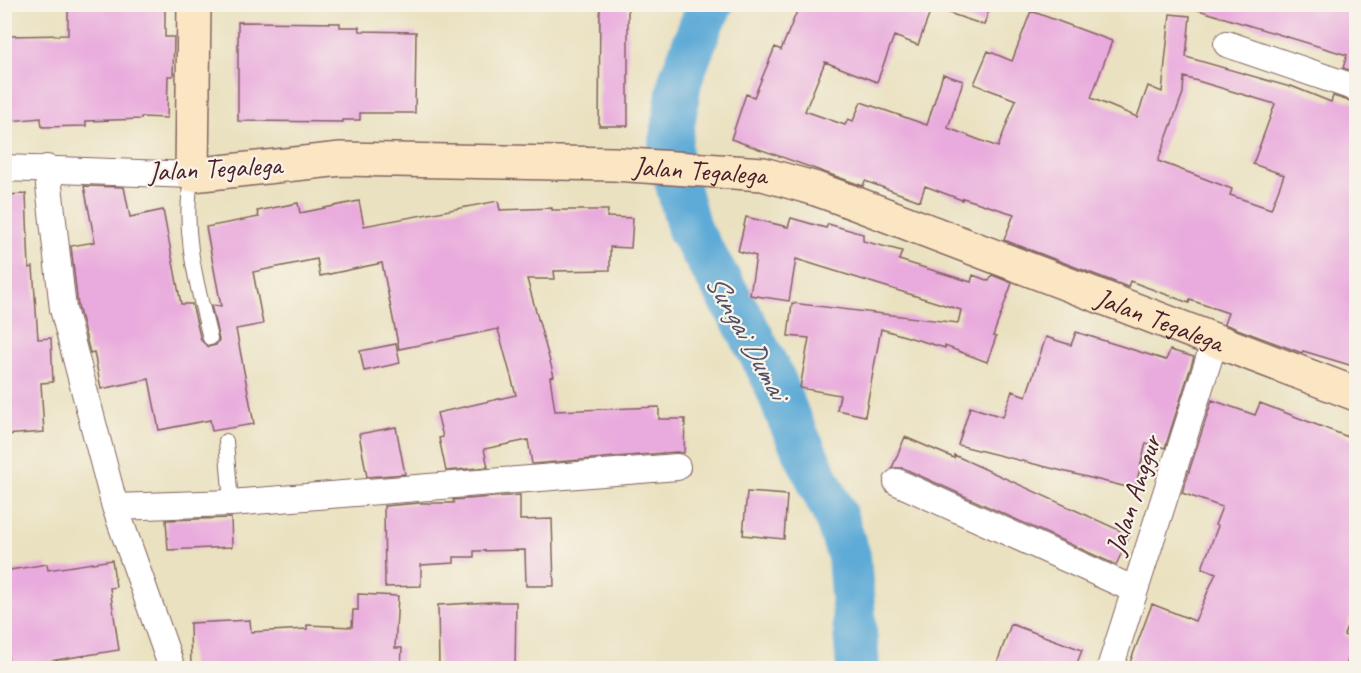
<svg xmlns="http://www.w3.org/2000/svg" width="1361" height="673" viewBox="0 0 1361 673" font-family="Caveat,sans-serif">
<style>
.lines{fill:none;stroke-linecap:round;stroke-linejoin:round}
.river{stroke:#5eabd7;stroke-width:44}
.building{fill:#e9abdd;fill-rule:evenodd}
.lane-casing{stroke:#82635f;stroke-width:16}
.street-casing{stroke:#82635f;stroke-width:28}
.secondary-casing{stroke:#82635f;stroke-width:36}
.lane{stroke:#fff;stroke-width:14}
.street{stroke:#fff;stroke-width:26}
.secondary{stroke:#fbe6c4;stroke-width:33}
.labels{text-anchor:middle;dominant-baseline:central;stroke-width:4.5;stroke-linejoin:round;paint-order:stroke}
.street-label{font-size:28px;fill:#4a1f2b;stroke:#f7f3e8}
.water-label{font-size:30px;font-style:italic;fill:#515067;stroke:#f7f3e8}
</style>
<rect width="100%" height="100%" fill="#f7f3e8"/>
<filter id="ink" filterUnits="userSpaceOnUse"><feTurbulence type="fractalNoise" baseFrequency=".0167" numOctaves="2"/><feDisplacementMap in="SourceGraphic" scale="12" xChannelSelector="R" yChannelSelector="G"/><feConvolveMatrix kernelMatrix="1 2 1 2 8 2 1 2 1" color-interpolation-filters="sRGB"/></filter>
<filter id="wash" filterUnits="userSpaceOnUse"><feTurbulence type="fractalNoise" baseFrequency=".008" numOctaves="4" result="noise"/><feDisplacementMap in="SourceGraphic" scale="24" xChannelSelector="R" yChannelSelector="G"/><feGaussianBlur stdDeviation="1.35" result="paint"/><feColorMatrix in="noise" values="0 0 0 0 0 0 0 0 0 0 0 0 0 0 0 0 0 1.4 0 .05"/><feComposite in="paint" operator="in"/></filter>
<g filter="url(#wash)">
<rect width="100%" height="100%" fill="#eae1c0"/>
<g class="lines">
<path class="river" d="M712,4l-9,16 -23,61 -10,63 2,21 17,64 55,93 30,58 15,39 46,96 14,41 9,112"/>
</g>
<g id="blocks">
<path class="building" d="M68,4h97v33h9l-1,39h-5l-1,42 -26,-1v2l-55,2v5l-44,1 -1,-9 -31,3v-24h-2l-1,-61 61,-1z
M600,4h28v122h-29z
M800,4h116l15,6 -13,35 -24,-9 -17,46 -52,-20 -20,49 40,14 3,-6 5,2 8,-19 66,23 16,-51 20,7 -15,47 50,19 18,-47 -42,-16 14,-33 24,10 19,-50 81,30 -21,57 46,19 11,-31 14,6 8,-78 20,2 -4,41 104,30 1,-1 40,16 2,-6 23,7v264l-53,-16 -1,2 -78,-29 4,-11 -38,-13 -1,3 -59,-22 -2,6 -124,-47 10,-26 -51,-16 -1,2 -37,-14 -5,15 -55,-20 -2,5 -132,-47 15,-45 8,3 21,-50 6,3zM1184,77l91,27 -22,60 31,11 -13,34 -41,-14 2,-6 -74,-28 25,-68z
M934,4h57l-7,21 -50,-17z
M1196,4h160v68l-13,-4 4,-13 -152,-46z
M238,22l102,1v4h19l1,4 56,1 -1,81h-55v7h-17v2l-105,-1z
M84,186l40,1 6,30 33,-7 18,94h11l9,36 7,7 8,-2 3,-5 -8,-35 10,1 -15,-79 53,-10 -2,-6 41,-8 2,10 59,-12 5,25 134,-25 2,9 52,-2v2h56l-1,7 26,1 -2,30 -21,-1v23l-56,1 1,8h-28l27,97 -4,1 5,34 104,-4v12h26l-1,34 -8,-1 -144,12 -4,-24 -44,9 4,18 -42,4 -7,-33 4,-1 -6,-24 79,-18 -18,-66 -99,20 -17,-86 -62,13 -3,-17 -64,13 10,52 -27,5 18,95 -42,7 -2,-11 -51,10 -10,-51 -48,10 -7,-37 -4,1 -12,-47 -7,-60 24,-4z
M26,194l3,74 4,-1 5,72 13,-1 2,44 -12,1 3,49 -40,3v-240z
M746,217l42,10 3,-9 35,10 2,-4 35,10v7l39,10 -3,9 72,22 2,-7 16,6 3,-6 20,8 -19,53 3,1 -9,25 -42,-16v2l-64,-19 -16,87 -28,-6 3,-15 -40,-7 9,-50 -21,-2 4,-33 166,20 3,-13 -165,-51 -7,42 -39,-6 6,-39 -18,-5z
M1076,332l90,28 4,-10 24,7 -29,91 -19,-5 -11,46 -177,-44 12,-38 33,10 9,-26 14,5 20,-59 25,8z
M396,344l4,19 -36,8 -4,-20z
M1212,400l43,15 5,-12 96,37v164l-12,31 11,4 -10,30h-206l-10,-4 23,-61 43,17 21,-48 -14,-5 16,-42 -3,-1 7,-18 -40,-14z
M396,427l9,47 -38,3 -8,-43z
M905,437l49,21v-3l176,80 -14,30 -213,-97h-11z
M747,492l40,3 -3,44 -41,-4z
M520,495v25l32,-1 2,67h-28l-1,-36 -51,1v6h-20v6l-33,2v21l-36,1 -1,-81 36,-3h34l-1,-3z
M231,518l1,29 -64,3 -2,-30z
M112,560l4,27 -6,1 9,62 -69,11 1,8h-41l-6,-35v-63l43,-7 1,6z
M358,594l40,2 -3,52h7l-1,21h-210l-1,-46 60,-3 1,12 56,-3v-4l45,2 1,-17h5z
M491,602h25l-1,67h-76l-1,-64z
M1011,624l71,26 -7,19h-63l-15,-6z"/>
</g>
</g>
<g filter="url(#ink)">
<use href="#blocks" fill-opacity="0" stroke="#82635f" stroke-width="1.5"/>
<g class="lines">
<g class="lane-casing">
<path id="lane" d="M192,175c-11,55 5,110 18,163
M226,441l5,62"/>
</g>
<g class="street-casing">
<path id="street" d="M1227,44l129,44
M4,168l188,7
M47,168l16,141 52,198 57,161
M897,482l238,108
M115,507l116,-4 446,-36
M1110,668l105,-328"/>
</g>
<g class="secondary-casing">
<g id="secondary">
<path id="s1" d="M194,4l-2,171 149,-16 273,5 149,10 53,15 28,10 512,195"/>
</g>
</g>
<use href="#lane" class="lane"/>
<use href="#street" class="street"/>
<use href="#secondary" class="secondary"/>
</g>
</g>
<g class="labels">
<g class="street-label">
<text transform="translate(215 168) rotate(-3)">Jalan Tegalega</text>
<text stroke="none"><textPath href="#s1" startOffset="680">Jalan Tegalega</textPath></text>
<text stroke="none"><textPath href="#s1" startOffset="1166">Jalan Tegalega</textPath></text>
<text transform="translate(1133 495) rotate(-72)">Jalan Anggur</text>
</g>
<g class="water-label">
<text transform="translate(747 336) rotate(61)">Sungai Dumai</text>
</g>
</g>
<rect width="1361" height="673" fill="none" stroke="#f7f3e8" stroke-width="24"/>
</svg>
